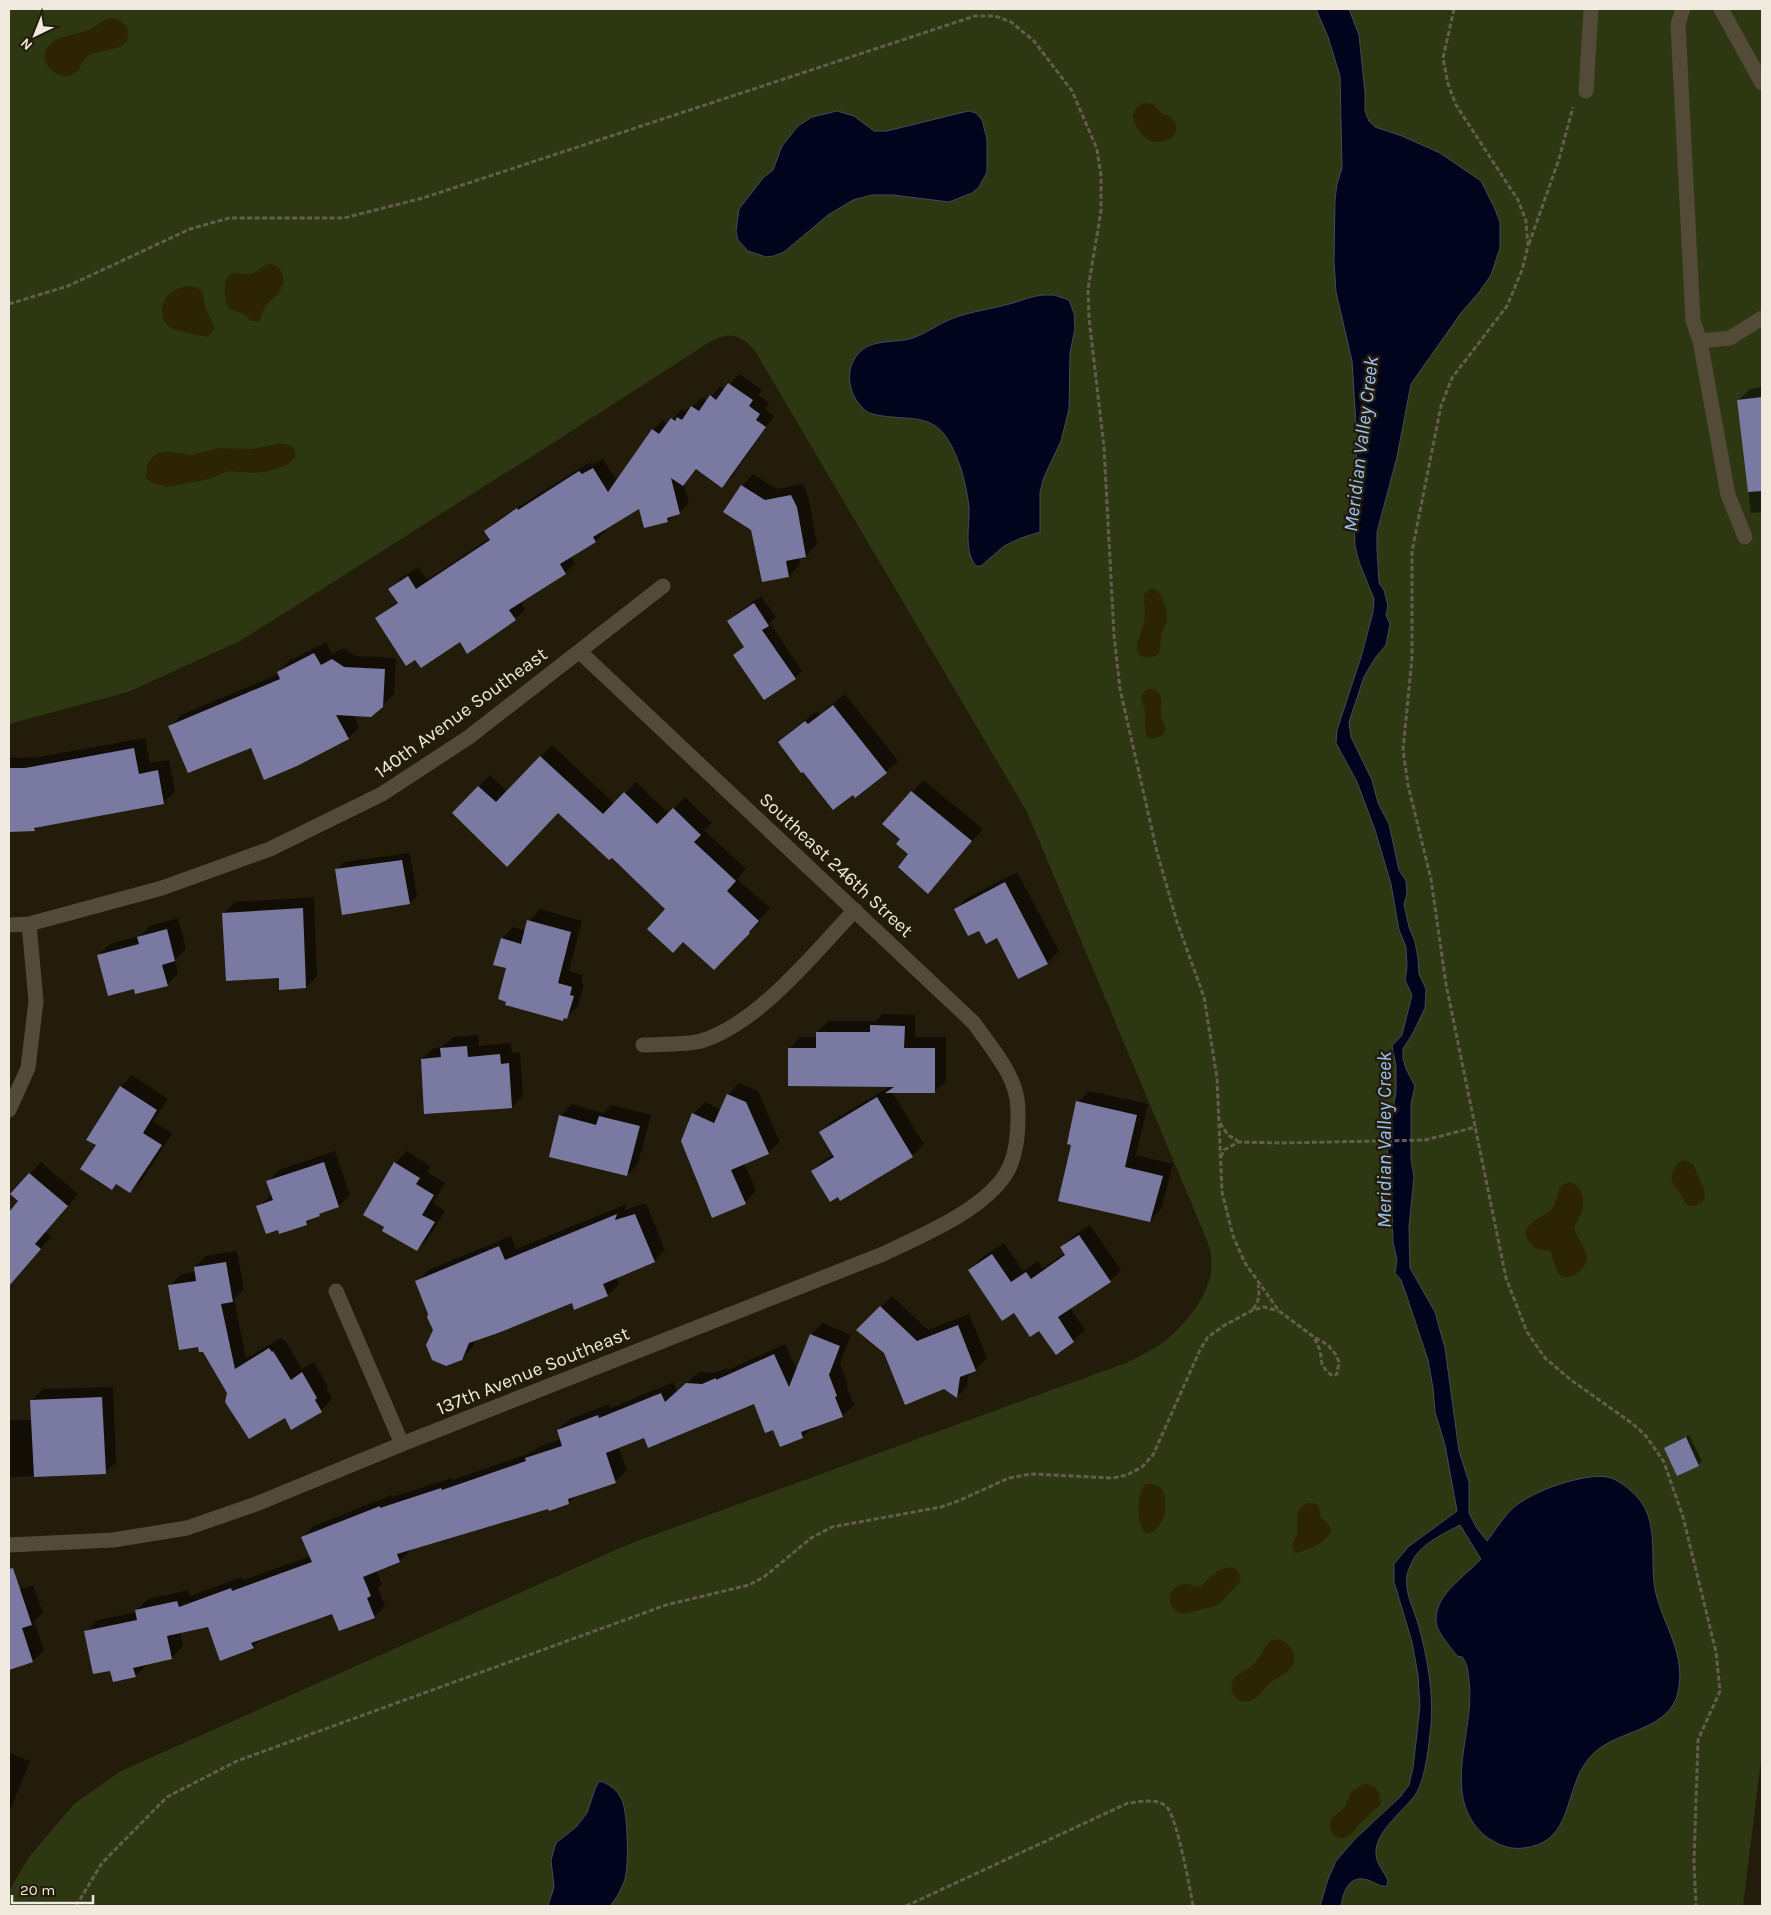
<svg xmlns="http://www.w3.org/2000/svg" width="1771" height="1915" viewBox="0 0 1771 1915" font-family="Karla,sans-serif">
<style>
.green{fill:#2d3712}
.sand{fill:#2c2403}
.water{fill:#00051d;stroke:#484957}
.shadow{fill:#0007}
.building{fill:#7979a1}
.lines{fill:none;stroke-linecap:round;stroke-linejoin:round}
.path{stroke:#645d4d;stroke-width:3;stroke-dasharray:5 2.5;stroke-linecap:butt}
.lane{stroke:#534b37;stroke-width:15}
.street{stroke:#534b37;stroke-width:15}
.labels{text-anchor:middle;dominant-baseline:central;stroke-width:5;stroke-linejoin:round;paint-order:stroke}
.street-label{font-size:19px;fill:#efe9de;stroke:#241c0a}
.water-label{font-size:20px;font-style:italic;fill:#9ac5fb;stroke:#241c0a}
</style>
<rect width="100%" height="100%" fill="#241c0a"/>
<path class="green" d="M9,9h1753v1743l-19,154h-1734v-15l20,-34 45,-53 47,-33 508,-227 494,-180c13,-6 26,-12 38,-20 24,-18 55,-54 50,-87 0,-6 -3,-13 -5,-19l-179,-426 -272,-461c-17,-20 -29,-19 -50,-6l-149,96 -316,200 -112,51 -119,32z"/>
<path class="sand" d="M109,18c6,0 10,1 14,5 3,3 5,5 5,10 2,20 -28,15 -40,23 -6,4 -7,11 -11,15 -13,12 -29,0 -33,-13 2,-23 28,-21 44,-28 7,-3 13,-9 21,-12z
M1143,103l10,1 9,10 7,1c8,8 10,16 2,24 -19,9 -35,-4 -38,-23l3,-8z
M269,264c10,0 14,8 15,18l-6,12 -12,11 -7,16h-8l-7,-7 -15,-5c-4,-8 -8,-29 2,-35 6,-3 14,2 20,0 7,-2 11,-8 18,-10z
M188,286l9,1 6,5 2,16 9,18v4l-6,7 -33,-7c-17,-7 -17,-29 -2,-39 5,-3 10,-4 15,-5z
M278,444c10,-1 19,2 17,14l-8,7 -18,6 -13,2 -28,-2 -19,8 -41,8 -15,-4 -7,-5 1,-13 5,-7 7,-5 9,-1 23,3 28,-7 32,1z
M1150,588l7,2 5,7 5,15v9l-5,11 -3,21c-9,8 -24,5 -22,-8 1,-7 6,-15 7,-23 2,-9 0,-19 0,-28z
M1148,689h7c11,10 4,16 6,28 1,4 4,8 5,12l-4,7 -11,3 -5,-4 -1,-25 -4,-13 2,-4z
M1684,1160l9,4 12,29 -2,8 -7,5c-12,1 -11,-5 -17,-14 -2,-3 -5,-6 -7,-10 -1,-9 2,-19 12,-22z
M1571,1182c14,7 15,23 8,36 -2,5 -4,6 -5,11 5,13 21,28 7,41 -5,5 -11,7 -18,7l-6,-5 -6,-20c-5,-3 -10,-1 -15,-4 -3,-1 -6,-5 -8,-8 -9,-18 18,-23 24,-31 8,-11 2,-24 19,-27z
M1146,1484h8l7,4c10,14 3,44 -15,46 -10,-9 -10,-42 0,-50z
M1308,1503l9,1 3,7 1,7c3,3 10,7 10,12 0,11 -27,22 -36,23l-3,-7c1,-4 4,-8 5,-12 2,-12 -5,-24 11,-31z
M1230,1567c9,3 11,7 10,15l-22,23 -34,9c-16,-2 -20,-23 -4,-29 7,-3 14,2 20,2 9,-9 17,-18 30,-20z
M1278,1639c13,3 22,19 12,30 -5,6 -14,8 -20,14 -10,9 -16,23 -32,17l-6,-8c-3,-20 12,-17 22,-28 7,-7 9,-17 16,-23z
M1364,1784c12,0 17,9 16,21l-17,15 -10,12 -8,6h-6l-5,-3 -4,-7v-8l15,-13 6,-15z"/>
<path class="water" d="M1316,9h33l10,26 6,57v19l4,10 6,6 27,9 38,17 41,28 14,28 5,13v26l-9,27 -11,16 -19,22 -50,71 -14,73 -20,75v17l2,34 5,7 4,16 -2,9 4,9 -4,21 -11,13 -11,19 -15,45 2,15 21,43 6,23 11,21 10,46 7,11 1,13 -3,10 5,23 6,15 3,16 1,16 7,15 -1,19 -12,25 -10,16v9l3,11 9,17 -4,18v55l3,18 -5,50 1,41 25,44 10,36 14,103 10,31v31l7,14 11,14c8,-10 16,-24 26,-33 19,-17 70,-35 95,-31 12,3 27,16 34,26 17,26 7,62 14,91 9,34 30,61 22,98 -8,38 -59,38 -83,60 -6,5 -11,13 -15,20 -15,32 -13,71 -56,76 -14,2 -25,-3 -36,-10 -51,-39 -12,-106 -19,-157 -1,-9 -1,-17 -7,-24l-5,-1c-5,-7 -18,-22 -20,-30 -7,-29 28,-49 44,-67l-21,-34c-15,8 -33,16 -44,30 -3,4 -8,15 -9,20 -3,18 8,36 12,52 8,29 15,68 12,98 -2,18 -5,51 -14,67 -10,17 -43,39 -41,62 0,10 9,18 12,27l-1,5c-8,1 -12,-4 -19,-6 -19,-6 -25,12 -27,26h-21l8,-27 8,-18 19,-22 45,-42 9,-12 4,-17 7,-62 -2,-31 -6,-33 -18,-60v-18l14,-17 49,-36 -12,-66 -10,-33 -2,-24 -5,-28 -23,-69 -4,-11 -6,-7 2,-13 -4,-18 -1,-29 -5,-15 -1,-25 4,-46 6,-35v-26l-4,-20 10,-11 10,-40 -7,-15 2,-13 -1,-20 -7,-17 -8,-46 -16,-54 -18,-48 -21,-39 1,-13 25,-76 11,-42 1,-13 -15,-37 -4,-16 -1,-28 3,-78 -5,-79 -16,-69 -2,-30 1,-63 2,-15 5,-16 -2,-92 -12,-39z
M837,111l17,5 20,15h13l73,-18 9,-2 7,2 6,7 5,19v33l-8,15 -7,6 -23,9 -56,-7h-21l-19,5 -25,15 -44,37 -10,4 -8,1 -18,-6 -10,-11 -2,-9 3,-22 24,-31 10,-8 9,-24 16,-20 14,-9z
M1043,295h11l15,5 5,13 1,15 -5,25 -1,56 -8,32 -17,36 -4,15v40l-19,6 -17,8 -23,20h-5c-13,-16 -6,-41 -7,-59 -3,-24 -9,-48 -22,-69 -16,-24 -39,-18 -64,-22 -6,-1 -14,-2 -18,-6 -18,-15 -22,-44 -3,-60 13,-11 36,-7 51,-12 14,-5 25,-14 38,-19 20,-8 42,-10 62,-16 10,-3 19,-7 30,-8z
M599,1781c10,2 19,10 23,19 6,14 7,64 3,79 -3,9 -9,20 -15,27h-62l6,-19 -3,-27 5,-17 20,-16 11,-14 8,-24z"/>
<path class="shadow" d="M739,374l23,16 -4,5 11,8 -4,7 9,6 -42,61 -10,9 -25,-17 -13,15 5,19 -10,10 -5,2 -6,6 -28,-14 -36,22 2,2 -10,10 -26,15 5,7 -10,10 -45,28 5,8 -10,10 -100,39 -38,-40 21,-17 -8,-12 10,-10 18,-12 9,13 63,-42 -4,-7 10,-10 94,-59 2,3 11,-6 14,22 36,-51 10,-10 5,4 14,-15 3,2 3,-3 3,1 11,-12 5,4 13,-15 5,4z
M1762,387v125l-11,1 -13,-113 12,-11z
M753,474l24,15 26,-5 5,11 9,49 -11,12 -7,1 1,7 -11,12 -26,5 -11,-52 -27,-17 17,-26z
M761,596l15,21 -6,6 32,48 -7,7 -60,-23 10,-9 -17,-24 8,-8z
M326,642l6,12 12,-6 12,8 40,2 -2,36 -12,12 -29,9 6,12 -11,11 -96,8 -82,-19 11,-12 98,-41 -1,-2 11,-11z
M845,694l53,67 -12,11 -107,-29 12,-12 26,-20 3,3z
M145,738l5,25 19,-3 6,31 -12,12 -125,23 -4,4 -25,1v-73l29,-1z
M552,745l63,59 21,-22 33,32 16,-17 27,26 -8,7 42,39 -9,10 33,29 -11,12 2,1 -47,48 -47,-60 -55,-53 -53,-45 -105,2 36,-38 18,17z
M923,780l60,49 -55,63 -26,-54 -18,-15z
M410,853l7,43 -7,7 -74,-33 8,-8z
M1017,872l42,79 -12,12 -68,-34 -24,-19 12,-12z
M314,897l3,79 -11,11 -26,-11 -56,-63 11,-11z
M540,909l42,12 -13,50 14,4 -2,9h3l-6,22 -15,14 -55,-53 -6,-28 11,-12 13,4 3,-10z
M178,918l8,30 -11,12 3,13 -11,12 -32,3 -37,-33 12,-11 30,-8 10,-10z
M882,1014l33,1v22h31v44l-12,11h-42l32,52 -12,12 -72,43 -28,-28 12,-11 10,-6 -13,-22 11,-11 59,-35 -102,-37 11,-12h17v-5l12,-11h47z
M478,1035l1,11 32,-3 1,10 8,-1 3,44 -11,11 -90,-48 12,-11 8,-1 11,-10z
M132,1075l36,24 -15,22 19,13 -31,47 -11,11 -13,-9 -5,5 -15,-43 24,-58z
M739,1083l19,8 22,51 -12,11 -24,10 12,28 -11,12 -52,-89 12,-12 16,8 7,-15z
M1089,1091l59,13 -12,51 37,9 -12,45 -11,12 -78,-77 6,-42z
M572,1104l31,9 8,-8 40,10 -13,49 -11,11 -67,-59z
M335,1151l15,44 -11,11 -16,5 -17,13 -27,4 -21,-21 14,-13 -4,-12 11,-12z
M407,1151l23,15 -3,6 18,11 -12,20 12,8 -17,28 -11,11 -53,-36 31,-51z
M41,1162l37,32 -32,38 5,5 -37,42 -5,-4v-61l11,-13 -8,-7z
M646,1203l19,47 -11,11 -38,16 3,7 -11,11 -33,13 -3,-6 -96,37 -3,8 -12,12 -27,-29 -4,-16 -13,-32 11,-12 83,-34 5,13 111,-45 -2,6z
M1090,1225l31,45 -11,11 -40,27 15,22 -12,11 -34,-12 -25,-18 -44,-41 11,-12 23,-15 19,28 15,-10 4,8 23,-16 -3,-6 11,-11z
M237,1251l7,38 -10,10 12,59 35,-20 3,3 1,-1 17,29 12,-7 14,24 -2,2 6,11 -11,12 -36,5 -57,-23 -58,-107 11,-12 15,-2 -1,-5 11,-11z
M892,1296l36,34 41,-16 18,44 -11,12 -7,2 -2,14 -10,11 -72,-45 -28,-22z
M823,1323l28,12 -11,28 8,21 -2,2 8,19 -12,11 -28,10 -11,11 -29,-9 -20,-25 -109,34 -27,10 9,23 -12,12 -39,13 -7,8 -19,6 -1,-2 -137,42 -12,12 -24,9 6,14 -4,4 7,18 -11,11 -42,-5 -70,26 -9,9 -45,-21 -28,6 3,14 -11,12 -25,7 -12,11 -24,-7 -25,-37 11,-12 40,-8v-2l11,-11 40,-9 2,6 52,-19 1,3 68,-24 -8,-19 11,-11 77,-31 1,2 60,-19 1,2 80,-28 5,-5 23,-8 -3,-9 12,-11 39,-15 2,4 62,-26 4,10 22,-20 15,1 13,-5 1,2 57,-26 12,26 14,-36z
M113,1387l3,75 -11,11 -94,4 -2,2v-59h23v-20l11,-11z
M1689,1435l13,26 -4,4 -33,-16z
M33,1585l10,28 -9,8 10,29 -11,11 -24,8v-76z
M9,1753l21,8 -21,52z"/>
<path class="building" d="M728,383l25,17 -4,6 11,8 -4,6 10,7 -44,61 -26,-19 -13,17 -12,-8 9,36 -13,4 1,4 -24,6 -5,-19 -46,28 3,5 -36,22 6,10 -57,36 7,10 -49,34 -7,-12 -39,26 -6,-8 -9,6 -31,-48 23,-15 -10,-14 20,-13 8,13 74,-49 -6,-9 33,-23 1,2 61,-39 3,3 11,-6 15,24 44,-63 7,5 12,-16 4,3 2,-4 5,3 9,-14 8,5 11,-16 6,5z
M1762,397v94l-14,1 -11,-92z
M741,485l24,15 26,-5 6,12 9,50 -20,4 3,16 -27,5 -11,-52 -28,-18z
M754,603l15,23 -7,4 34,49 -32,21 -31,-45 11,-8 -17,-26z
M314,653l7,12 11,-6 12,8 41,2 -2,38 -12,10 -35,-2 13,24 -52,27 -33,14 -13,-32 -63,25 -20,-47 112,-47 -3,-7z
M833,705l54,68 -32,25 -2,-3 -20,15 -30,-38 -2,1 -23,-31 27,-21 3,3z
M134,748l5,26 19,-4 6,34 -130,24 1,3 -26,1v-64h16z
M540,756l63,58 21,-22 33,32 16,-16 28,27 -7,7 42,39 -9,10 32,30 -10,11 1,1 -36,37 -31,-28 -10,11 -26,-24 18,-20 -53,-51 -3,2 -51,-47 -51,54 -55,-54 26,-27 18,16z
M911,791l61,50 -44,53 -30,-27 10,-13 -12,-10 4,-5 -18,-15z
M402,860l8,44 -68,11 -7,-46z
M1005,882l43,82 -30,15 -21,-41 -11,6 -7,-13 -11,5 -14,-27z
M303,908l3,80 -27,2v-12l-53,3 -4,-68z
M527,920l44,12 -13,51 14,4 -2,8 4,1 -7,23 -3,-1 -1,3 -58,-16 1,-3 -8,-3 8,-31 -13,-3 8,-27 20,6z
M167,929l8,32 -13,4 6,21 -33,8 -1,-5 -26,7 -11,-41 42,-11 -2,-7z
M870,1025l35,1 -1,22h31v45h-50l9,-6 -106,-1v-38h28v-16h54z
M467,1046l1,11 32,-3 1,10 8,-1 3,45 -88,6 -3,-55 20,-2 -1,-9z
M120,1086l37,24 -14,23 19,12 -32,48 -14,-9 -4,6 -32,-21 16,-24 -10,-5z
M727,1094l19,8 23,52 -38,16 15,34 -34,14 -31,-77 11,-28 22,10z
M877,1097l36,60 -73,44 -2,-4 -8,5 -19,-31 23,-14 -15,-25z
M1076,1101l61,14 -12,52 38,9 -13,46 -92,-21 13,-56 -4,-1z
M559,1115l37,10 3,-9 41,10 -13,50 -78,-19z
M324,1162l15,45 -20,7 1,2 -14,5 1,4 -28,9 -1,-4 -12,4 -10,-28 17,-6 -7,-19z
M394,1162l26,16 -4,6 18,11 -12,20 13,7 -18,29 -35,-20 2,-4 -21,-12z
M29,1173l39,33 -33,38 6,5 -32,37v-74l9,-11 -8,-7z
M617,1214l-2,6 20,-6 20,48 -52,22 5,12 -34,14 -2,-7 -74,30 -29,10 -7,17 -16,6 -14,-6 -6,-15 7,-15 -6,-13 1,-3 -13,-33 84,-35 6,14z
M1079,1235l32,47 -53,35 16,25 -18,13 -17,-24 -9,6 -16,-24 -12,8 -34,-51 24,-16 19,28 15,-10 5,7 34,-24 -5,-8z
M226,1262l7,40 -12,2 14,65 34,-21 3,4 1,-1 18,29 11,-8 15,26 -2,2 7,12 -31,18 -6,-12 -36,21 -24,-37 2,-9 -24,-41h-4l-1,-5 -19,3 -11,-65 28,-4 -2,-14z
M880,1306l37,35 41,-16 18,46 -16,6 -3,21 -13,-9 -39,16 -21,-52 -28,-23z
M810,1334l30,12 -11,29 8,21 -2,1 8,20 -42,15 2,6 -23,9 -7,-17 -8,3 -11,-29 -106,44 -4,-10 -38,15 10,30 -48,16 1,5 -20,7 -1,-2 -151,45 3,8 -37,15 8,19 -4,2 8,20 -36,13 -7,-17 -81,29 3,5 -34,13 -12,-34 -41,9 5,23 -39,9 3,9 -23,5 -3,-11 -17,3 -9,-43 53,-11 -2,-10 42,-9 2,6 52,-19 1,3 80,-29 -11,-25 79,-31v2l61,-20 1,2 84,-29 -1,-3 37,-12 -5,-16 41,-15 1,3 62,-25 4,9 21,-19 16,1 14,-6v2l58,-26 15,33z
M102,1397l4,77 -72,3 -4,-77z
M1686,1437l13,29 -22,10 -13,-28z
M13,1568l19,57 -10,3 11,34 -24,8v-101z"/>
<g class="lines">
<path class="path" d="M1454,9l-11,49 5,26 8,21 62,95 8,21 2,25 -6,24 -15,36 -55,72 -11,28 -29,145v107l-9,92 5,35 23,94 15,105 60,294 21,54 18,26 26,22 62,44 13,12 18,26 19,55 33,135 4,39 -22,49 -4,122 2,44
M1529,244l30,-85 14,-52
M9,304l59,-18 122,-57 39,-11h115l79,-20 552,-182h20l16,6 23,19 38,50 25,58 4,27v35l-13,78 1,29 15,129 10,188 6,54 37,163 20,70 27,75 13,81 5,114 11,44 12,27 34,48 35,26 14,8 8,10 3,7 -2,12 -4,2 -6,-4 -5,-8 -2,-14 -6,-13
M1220,1123l8,12 10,6
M1221,1157l3,-7 15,-8 41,1 145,-3 51,-13
M1253,1309c6,-8 7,-14 5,-24
M76,1906l26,-43 65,-66 70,-36 429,-156 83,-20 15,-8 47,-39 21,-11 109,-20 17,-6 51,-23 22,-4 82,4 14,-3 15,-8 11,-12 47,-105 8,-13 17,-12 28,-15 11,-3 14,4
M906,1906l222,-103c12,-1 28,-5 38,3 11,10 24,83 27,100"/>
<path class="lane" d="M1683,9l-5,15 15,297 7,20 28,154 17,42
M1721,9l41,74
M1586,91l5,-82
M1700,341l30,-3 32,-20"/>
<path class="street" d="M9,925l20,-1 133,-36 108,-39 112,-55 87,-57 194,-151
M643,1045c16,-1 43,0 58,-4 57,-17 113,-88 154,-131
M9,1110l19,-42 8,-67 -7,-77
M336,1291l66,153
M9,1545l104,-5 74,-12 69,-24 146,-60 481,-190c38,-18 109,-47 127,-88 6,-14 8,-32 8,-48 0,-6 0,-13 -1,-19 -4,-27 -28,-54 -43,-76l-394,-371"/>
</g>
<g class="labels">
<g class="street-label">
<text transform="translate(461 713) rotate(-36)">140th Avenue Southeast</text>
<text transform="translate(836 865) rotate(43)">Southeast 246th Street</text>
<text transform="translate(533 1371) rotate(-22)">137th Avenue Southeast</text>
</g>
<g class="water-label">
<text transform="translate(1361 444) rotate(-83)">Meridian Valley Creek</text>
<text transform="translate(1384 1140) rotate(-90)">Meridian Valley Creek</text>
</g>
</g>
<rect width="1771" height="1915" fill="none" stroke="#efe9de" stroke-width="20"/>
<g transform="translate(35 35) rotate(223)" stroke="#241c0a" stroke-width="4" paint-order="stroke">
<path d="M0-4L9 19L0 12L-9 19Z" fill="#efe9de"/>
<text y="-8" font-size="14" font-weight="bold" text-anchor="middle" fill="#efe9de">N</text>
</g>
<path d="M12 1895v8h81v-8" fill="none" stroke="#efe9de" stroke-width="2.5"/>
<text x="20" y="1895" font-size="15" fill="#efe9de" stroke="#241c0a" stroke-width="4" paint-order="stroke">20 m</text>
</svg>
